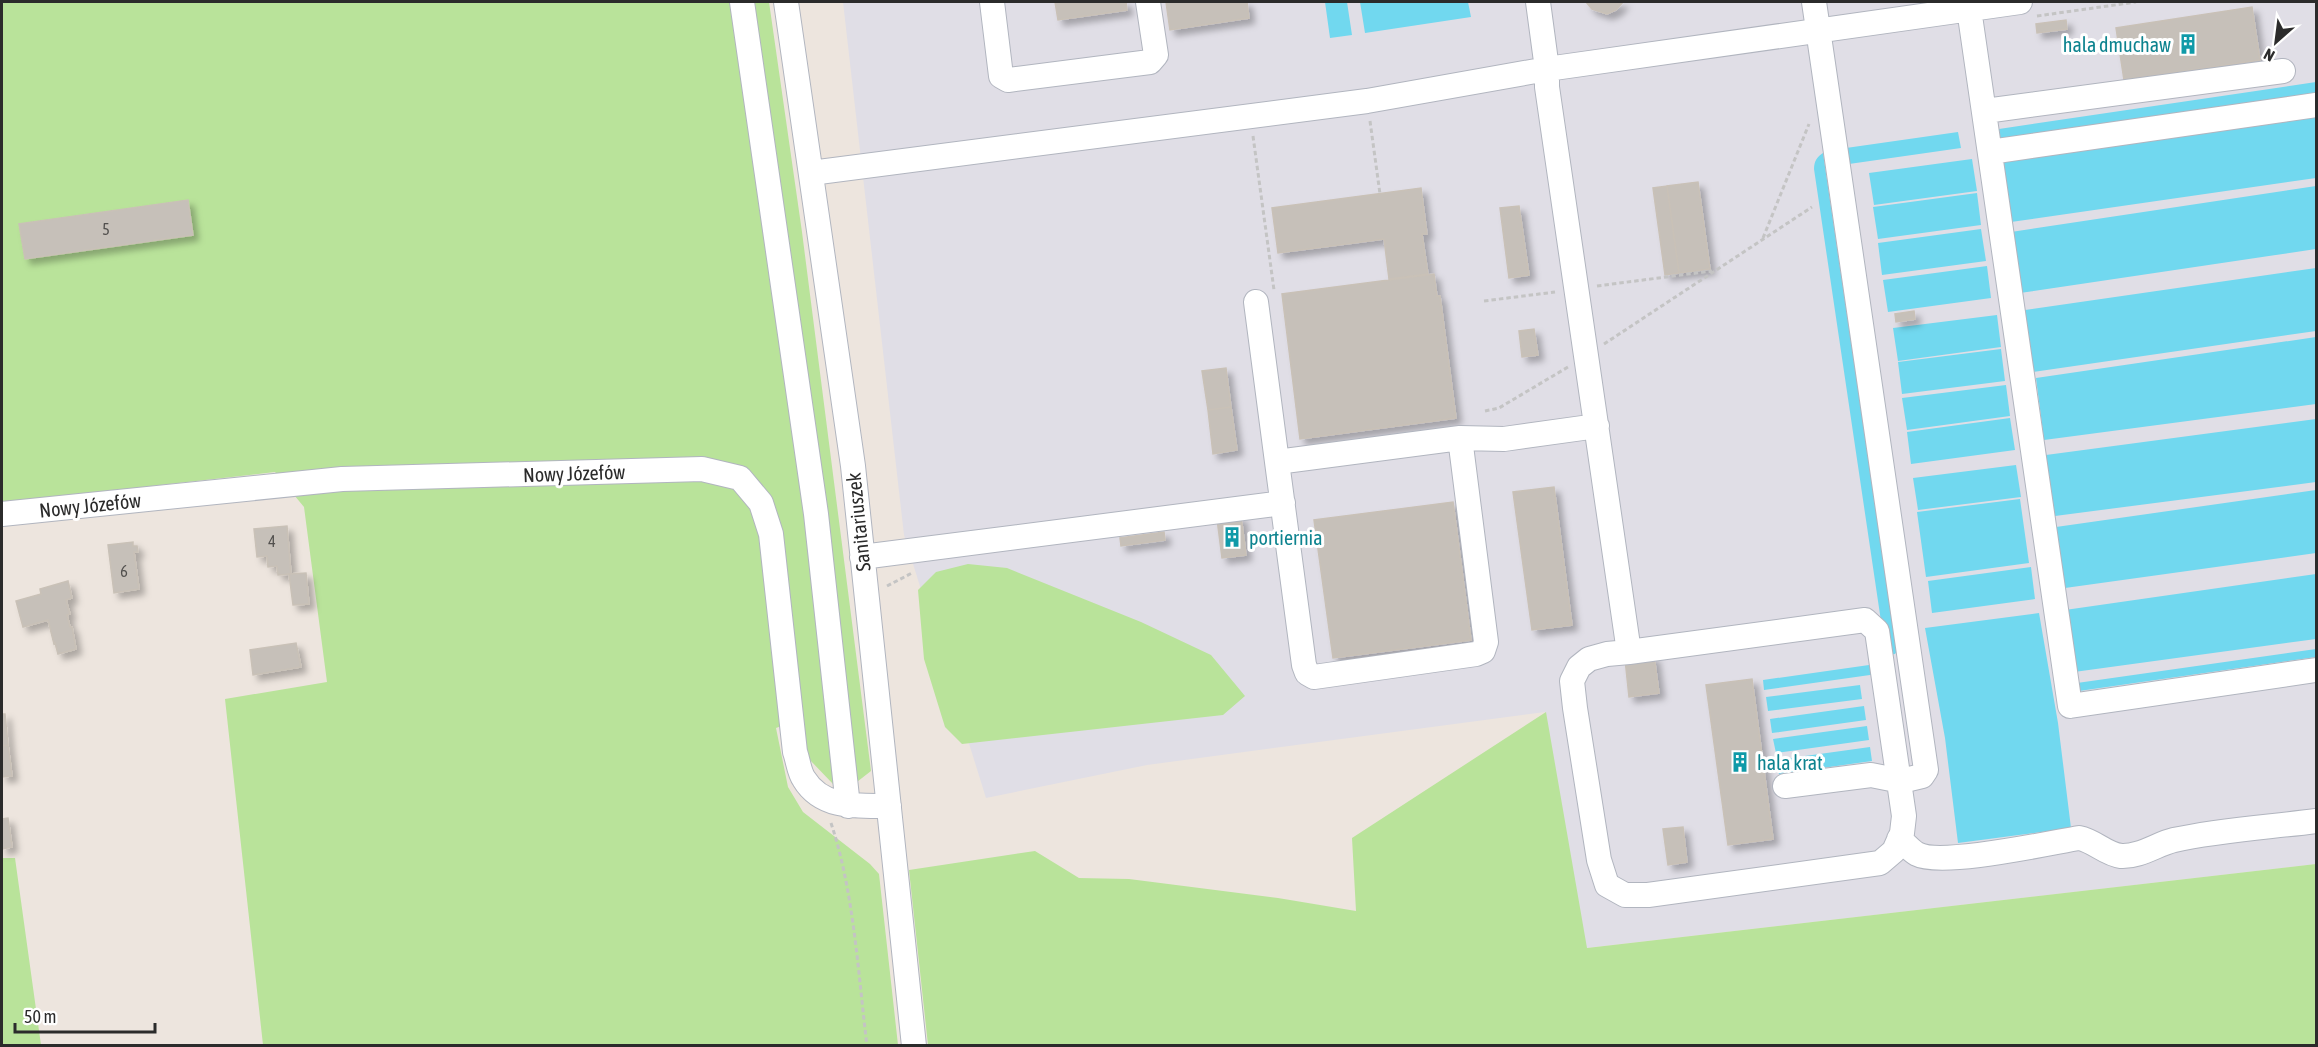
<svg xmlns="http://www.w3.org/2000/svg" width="2318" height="1047" viewBox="0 0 2318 1047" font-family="'Asap Condensed',sans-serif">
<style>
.industrial{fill:#e0dee6}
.green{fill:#b9e39a}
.water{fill:#71d8ef}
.building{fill:#c6c0b9;stroke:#c9c1b7;stroke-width:1.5;filter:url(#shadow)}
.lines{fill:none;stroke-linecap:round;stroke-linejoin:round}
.minor-casing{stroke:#b1b5bf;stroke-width:26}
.path{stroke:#c4c4c4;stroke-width:3;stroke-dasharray:4.5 3;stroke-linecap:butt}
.minor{stroke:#fff;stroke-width:24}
.labels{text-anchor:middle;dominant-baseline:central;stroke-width:6;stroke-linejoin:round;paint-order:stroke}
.number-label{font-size:16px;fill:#52504e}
.culture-label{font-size:20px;fill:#0d838f;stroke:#fff;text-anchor:start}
.street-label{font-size:20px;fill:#2b2b2b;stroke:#fff}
</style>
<defs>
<filter id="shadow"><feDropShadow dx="5.5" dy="5.5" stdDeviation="3" flood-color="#0004"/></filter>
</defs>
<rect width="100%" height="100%" fill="#ede5de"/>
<path class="industrial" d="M843,2h1473v862l-730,84 -41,-236 -398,53 -161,33 -82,-263z"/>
<path class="green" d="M2,2h767l33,230 69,539 -18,14 -20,-1 -24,-25 -11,-39 -22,8 12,59 15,25 67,52 9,10 19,171h-635l-38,-346 102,-17 -23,-175 -29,-35 -273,31z
M968,564l39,4 134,54 70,33 34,41 -22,19 -261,29 -17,-17 -21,-68 -6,-69 18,-18z
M1546,712l41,236 729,-84v181h-1388l-19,-175 126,-19 44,27 50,1 149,19 78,13 -4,-73z
M2,858h13l26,187h-39z"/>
<path class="water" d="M1325,2h22l5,33 -22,3z
M1360,2h108l3,15 -106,16z
M2316,82v15l-315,46 -2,-14z
M2316,115v63l-305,44 -8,-62z
M1958,132l3,16 -112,16 -3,-16z
M1823,153l74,498 -2,3 -9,1 -72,-486c0,-8 3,-12 9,-16z
M1972,159l5,32 -103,14 -5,-32z
M2316,186v63l-296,44 -9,-61z
M1977,193l4,32 -103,14 -5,-32z
M1981,229l5,32 -104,14 -4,-32z
M1987,266l4,32 -103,14 -5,-32z
M2316,268v63l-283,41 -8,-62z
M1997,315l4,32 -103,14 -5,-33z
M2316,337v67l-272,36 -8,-62z
M2001,349l4,32 -103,13 -4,-32z
M2006,385l4,31 -103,14 -5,-32z
M2010,418l5,32 -104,14 -4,-32z
M2316,419v63l-261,34 -9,-61z
M2016,465l5,32 -103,13 -5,-32z
M2316,490v63l-251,35 -9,-61z
M2020,499l9,64 -103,14 -9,-65z
M2031,567l4,32 -103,14 -4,-32z
M2316,574v65l-242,33 -9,-62z
M2039,613l19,110 13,105 -113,15 -13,-105 -20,-110z
M2316,649v8l-237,34 -2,-8z
M1876,664l1,10 -113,16 -1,-10z
M1860,685l2,14 -94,12 -2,-14z
M1864,706l2,14 -94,13 -2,-14z
M1867,726l2,14 -93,13 -3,-14z
M1870,747l2,14 -93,13 -3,-14z"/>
<path class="building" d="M1055,2h71l1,8 -69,10z
M1166,2h81l2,16 -79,12z
M1586,2h37l-7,8 -9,4 -15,-5z
M2252,7l8,53 -136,20 -8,-52z
M2066,20l1,9 -30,4 -1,-9z
M1698,182l12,87 -31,4 -12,-87z
M1667,186l12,87 -14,2 -12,-87z
M1421,188l6,46h-5l6,40 -39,5 -5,-40 -106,14 -6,-45z
M188,200l5,35 -168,24 -6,-35z
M1519,206l10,69 -20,3 -9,-70z
M1434,274l3,22h3l16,122 -156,21 -18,-145z
M1914,311l1,8 -19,3 -1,-8z
M1534,329l4,26 -16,2 -3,-26z
M1226,368l5,39 -23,3 -6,-39z
M1231,407l6,43 -24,4 -5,-44z
M1554,487l18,138 -40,5 -19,-138z
M1453,502l18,138 -138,18 -19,-138z
M1241,516l5,39 -24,3 -5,-39z
M287,526l4,48 -13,1 -1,-9 -9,1 -1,-11 -10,1 -3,-28z
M1164,532l1,8 -44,6 -1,-8z
M133,542v4h4l1,6h-4l5,37 -25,4 -6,-48z
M306,573l3,31 -16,1 -4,-31z
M68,581l4,17 -6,2 4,14 -3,1 3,12h2l4,22 -18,5 -3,-11 -1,1 -6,-24 -25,7 -7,-26 25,-7 -1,-5z
M296,643l5,24 -48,8 -3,-25z
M1654,656l5,37 -30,4 -4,-38z
M1752,679l21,160 -45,6 -22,-160z
M2,714h3l3,31 -6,1z
M8,745l4,31 -10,1v-31z
M8,818l4,29 -10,2v-30z
M1683,827l4,35 -19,3 -5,-36z"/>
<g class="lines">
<g class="minor-casing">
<path id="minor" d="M742,2l74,512 32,292
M786,2l67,464 61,580
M992,2l9,74 7,4 142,-18 6,-7 -8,-53
M1538,2l9,67v18l82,565 -22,2 -18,5 -10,8 -7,14 3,27 24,152 8,25 18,10h23l232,-32 14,-12 8,-18 2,-17 -27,-185 -12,-11 -236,32
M1969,9l101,697 246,-36
M1985,111l298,-40
M1990,152l326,-47
M811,173l556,-72 180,-32 473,-67
M1256,302l21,160 183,-24 44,1 93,-13
M1277,462l27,203 3,8 7,4 162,-23 7,-3 3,-9 -26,-204
M2,514l340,-35 360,-10 38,9 21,25 10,31 24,218c3,8 4,20 9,27 18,30 54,27 85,27
M862,557l421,-54
M1785,786l86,-11 30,6 21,-5 4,-6 -112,-768
M1899,839c6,4 12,12 18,15 24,13 132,-11 162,-16 16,3 26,16 42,18 19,1 36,-12 53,-16 45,-10 96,-13 142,-19"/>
</g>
<path class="path" d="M2037,16l99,-14
M1370,121l10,73
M1253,136l21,154
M1763,238l46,-114
M1597,286l115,-15
M1484,301l71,-9
M1604,344l208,-137
M1485,411l14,-3 69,-41
M887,586l25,-13
M831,823c23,69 27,150 36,223"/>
<use href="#minor" class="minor"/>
</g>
<defs>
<g id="building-bare" transform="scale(1.62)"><path d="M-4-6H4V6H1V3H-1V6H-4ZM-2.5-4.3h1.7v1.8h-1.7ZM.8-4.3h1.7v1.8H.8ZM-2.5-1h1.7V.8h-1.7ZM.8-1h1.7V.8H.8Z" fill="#0f9aa8" stroke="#fff" stroke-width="2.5" paint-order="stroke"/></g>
</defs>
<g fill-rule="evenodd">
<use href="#building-bare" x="2188" y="44"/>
<use href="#building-bare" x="1232" y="537"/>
<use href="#building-bare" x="1740" y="762"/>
</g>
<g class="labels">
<g class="number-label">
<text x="106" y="229">5</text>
<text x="272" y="541">4</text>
<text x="124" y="571">6</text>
</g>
<g class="culture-label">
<text x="2171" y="44" text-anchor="end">hala dmuchaw</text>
<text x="1249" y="537">portiernia</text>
<text x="1757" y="762">hala krat</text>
</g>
<g class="street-label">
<text transform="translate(574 473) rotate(-2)">Nowy Józefów</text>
<text transform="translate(90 505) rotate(-6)">Nowy Józefów</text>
<text transform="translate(858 522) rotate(-96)">Sanitariuszek</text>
</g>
</g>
<rect width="2318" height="1047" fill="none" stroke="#2b2b2b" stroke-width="6"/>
<g transform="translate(2276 42) rotate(208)" stroke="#ffffff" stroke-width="4.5" paint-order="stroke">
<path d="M0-4.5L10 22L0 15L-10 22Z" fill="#2b2b2b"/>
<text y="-9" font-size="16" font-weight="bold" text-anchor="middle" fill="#2b2b2b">N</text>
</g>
<path d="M15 1023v9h140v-9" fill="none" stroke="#2b2b2b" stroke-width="3"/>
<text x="24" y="1023" font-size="18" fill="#2b2b2b" stroke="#ffffff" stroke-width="4.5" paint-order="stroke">50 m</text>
</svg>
